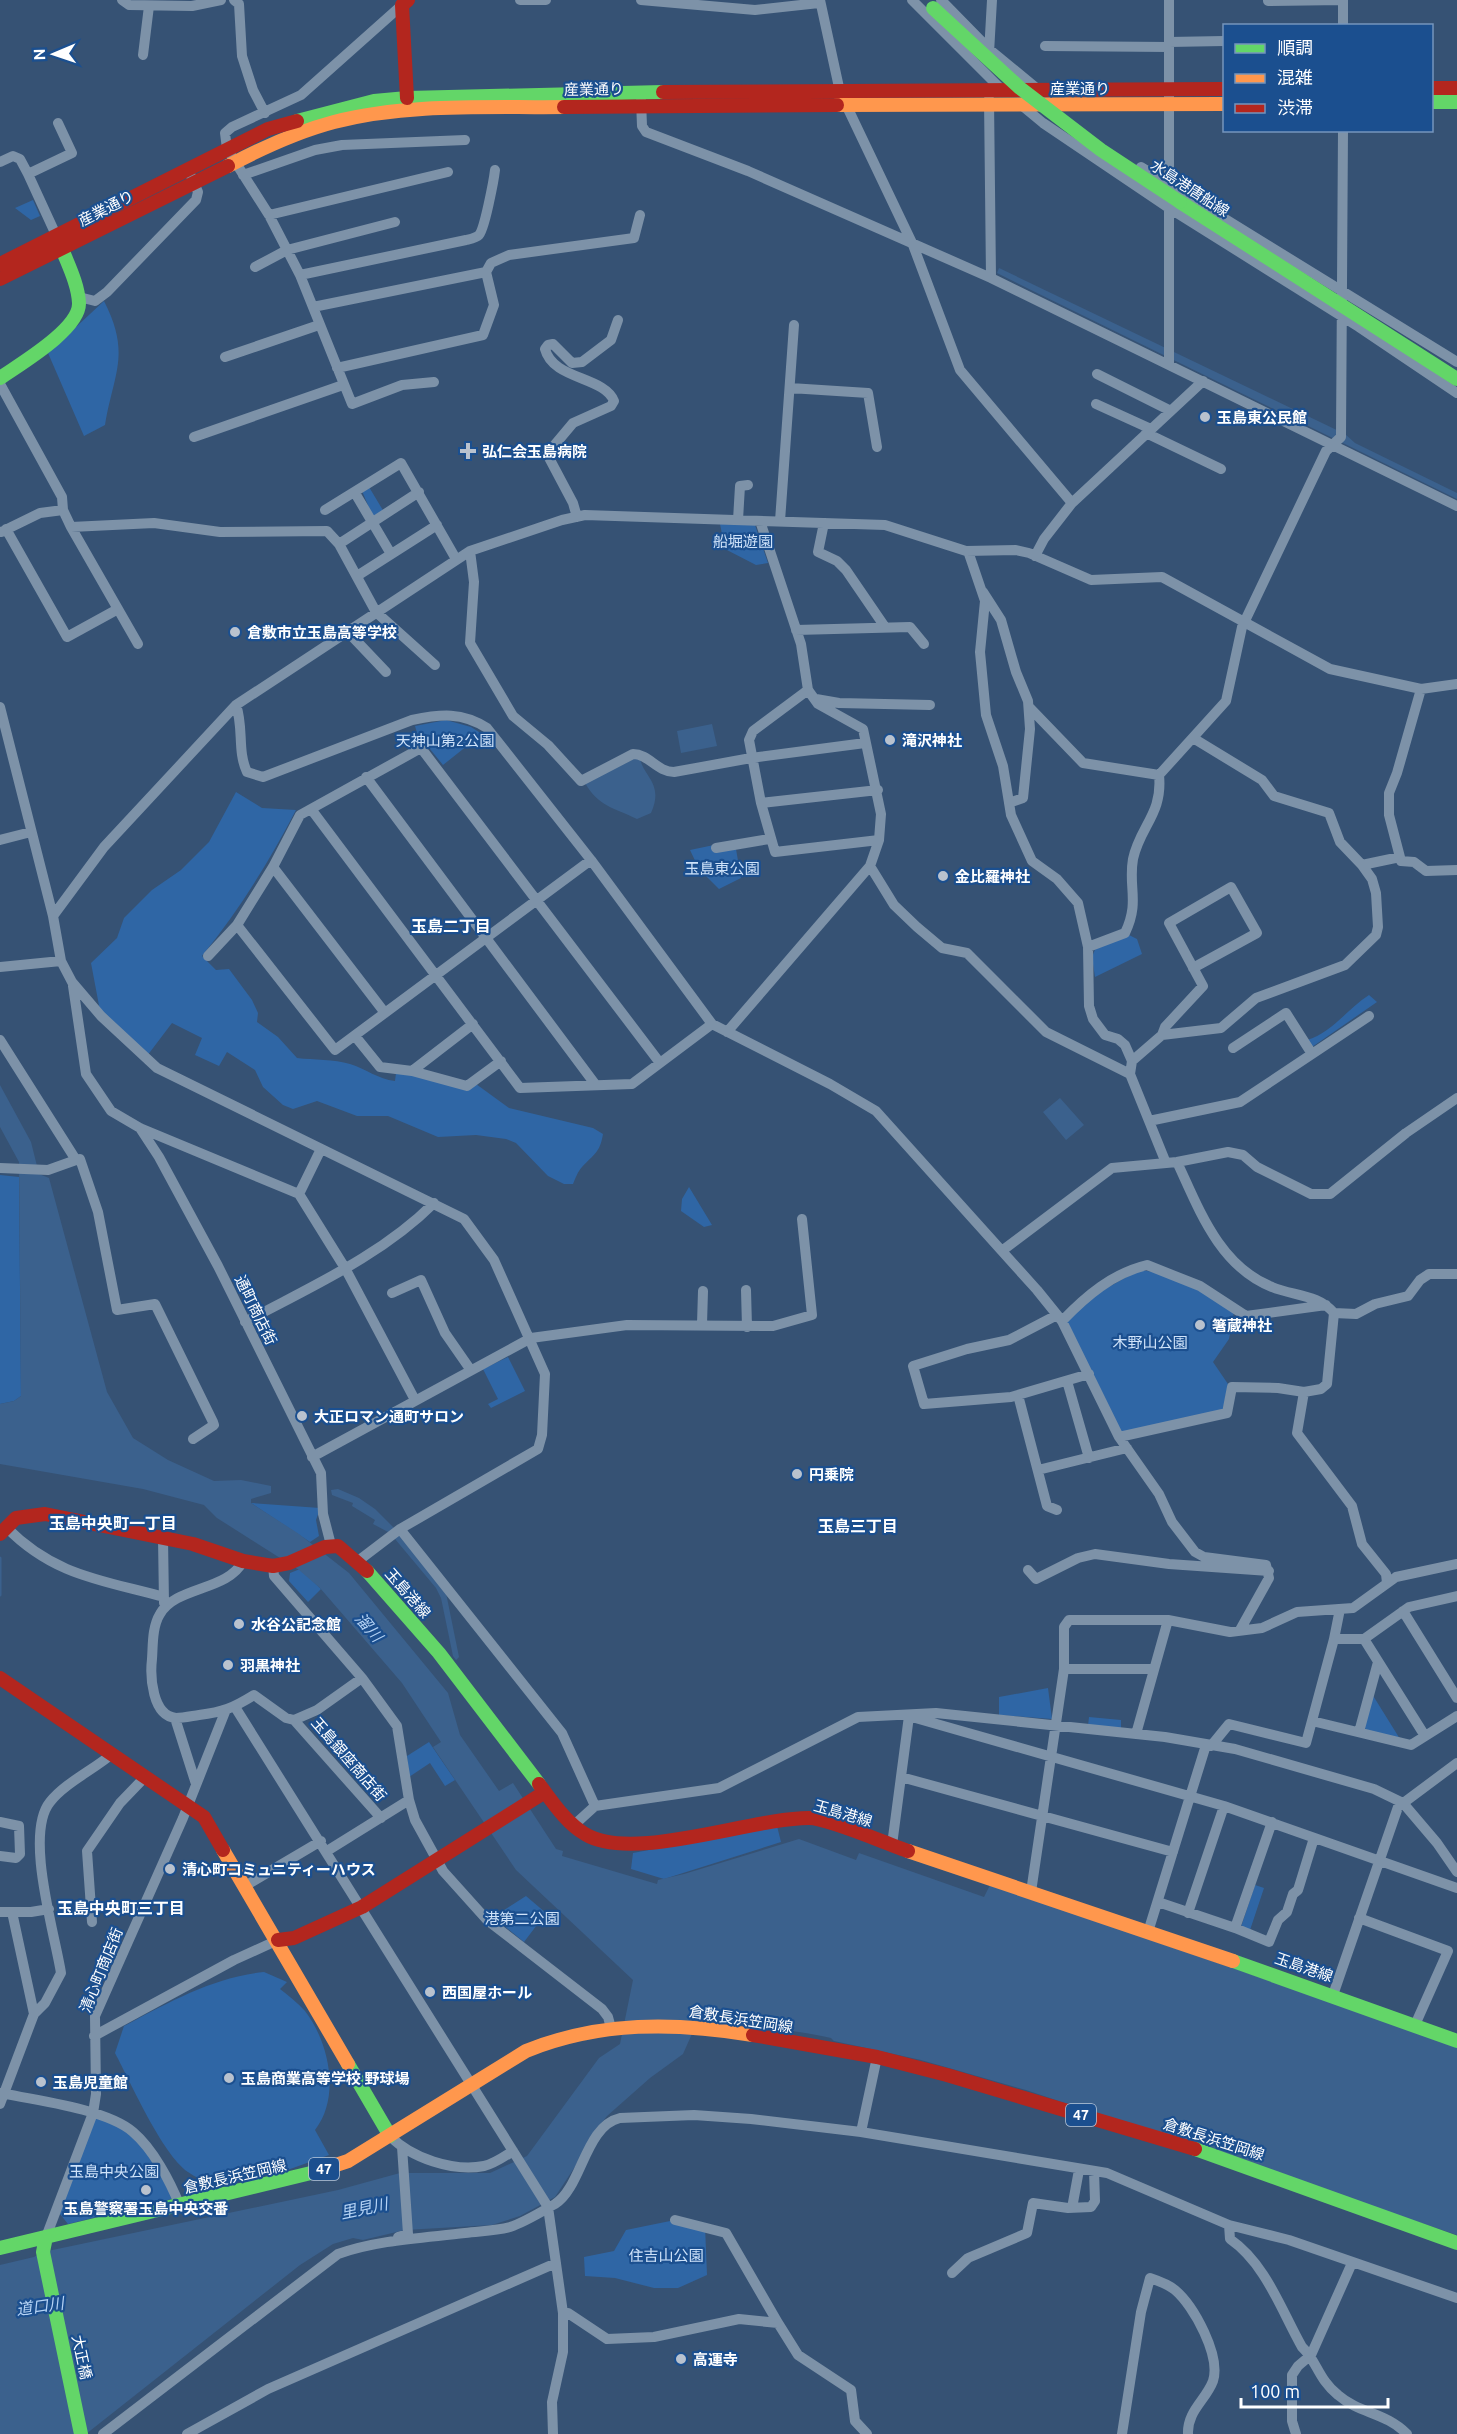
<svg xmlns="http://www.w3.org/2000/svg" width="1457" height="2434" viewBox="0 0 1457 2434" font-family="Ubuntu,'Noto Sans JP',sans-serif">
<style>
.green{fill:#2f66a5}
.water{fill:#3b618d}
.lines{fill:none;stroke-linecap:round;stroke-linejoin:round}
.stream{stroke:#3b618d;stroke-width:3}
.street{stroke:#7d92a8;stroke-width:10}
.fast{stroke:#63d668;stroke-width:14}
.slow{stroke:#ff974d;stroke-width:14}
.jam{stroke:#b3261e;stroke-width:14}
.fast-bridge{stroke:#63d668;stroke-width:14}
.poi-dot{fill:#b9c2ce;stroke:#1b4f8f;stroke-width:2}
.labels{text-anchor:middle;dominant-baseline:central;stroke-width:4.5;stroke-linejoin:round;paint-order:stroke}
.shield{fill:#1b4f8f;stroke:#bbcadd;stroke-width:1.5}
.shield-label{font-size:14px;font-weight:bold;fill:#fff}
.street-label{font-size:15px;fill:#fff;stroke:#1b4f8f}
.poi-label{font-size:15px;font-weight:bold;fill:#fff;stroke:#1b4f8f;text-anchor:start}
.park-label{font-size:15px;fill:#cfe3fa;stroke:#1b4f8f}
.neighbourhood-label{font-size:16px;font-weight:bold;fill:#fff;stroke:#1b4f8f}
.water-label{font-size:16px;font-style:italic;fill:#b5d3f5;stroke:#1b4f8f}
</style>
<rect width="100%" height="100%" fill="#365274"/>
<path class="green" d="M33,200l7,16 -9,4 -16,-12z
M104,301c27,53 10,71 1,124l-21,11 -36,-83z
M369,487l15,25 -11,5 -11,-26z
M720,524l35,1 13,38 -12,2 -31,-16z
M446,720l25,7 11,7 -39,31 -26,-32 -2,-7z
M236,792l26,16 34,2c-27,52 -57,100 -94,146l14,14 13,-1 23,31 6,13 -1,9 21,15 19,21c17,2 37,1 53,6 16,5 28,15 45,17l1,-8 80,11 33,24 84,20 10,6c-3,19 -9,20 -21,33 -4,4 -7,12 -9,17h-9l-16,-8 -32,-33 -10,-4 -30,-4 -38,2 -50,-21h-31l-40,-15 -24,8 -10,-4 -20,-18 -8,-17 -28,-18 -8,14 -24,-11 7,-17 -30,-15 -25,33 -46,-40 -10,-53 26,-25 7,-20 28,-28 29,-20 28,-28z
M714,845l22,4 5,29 -22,11 -20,-20 -9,-19z
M1127,934l10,5 5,15 -47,23 -3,-20 4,-10z
M1369,995l8,7 -65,45 -5,-7c25,-7 41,-32 62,-45z
M0,1175l19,2 2,219 -7,5 -14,3z
M689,1187l23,38 -8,2 -23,-16 1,-12z
M1139,1270c34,3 69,22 95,42l-5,27 -16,23 15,22 -5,26 -102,23 -55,-111 25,-25z
M508,1357l17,34 -34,17 -3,-4 10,-5 -15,-30z
M251,1503l69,5 -4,12 3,16 -9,6z
M300,1569l21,20 -13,13 -19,-21 1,-8z
M1048,1688l4,31 -53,-4v-18z
M1372,1694l28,45 -34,-9 -2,-4z
M1089,1717l32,3v9l-33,-3z
M429,1742l26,38 -10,6 -15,-23 -21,14 -2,-21z
M777,1826l4,16 -117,37 -33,-10 2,-16z
M1255,1885l9,3 -14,42 -9,-3z
M526,1896l20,17 -22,29 -31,-25z
M264,1972l23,10 -7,7c9,7 18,14 25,22 24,31 36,86 10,119l14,25 -47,17 -4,-11 -28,10 -35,3 -1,9c-9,-2 -18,-5 -26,-11 -26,-18 -57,-89 -73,-119l9,-27 4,-2c43,-23 87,-47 136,-52z
M93,2113l39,17 44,68 -108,26 -12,-15z
M675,2220l30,6 2,49 -29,13h-24l-39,-10 -30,-2 -1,-19 30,-6 12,-21z"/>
<path class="water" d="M999,268l346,166 10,9 102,50v6l-426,-209 -34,-17z
M712,724l5,22 -36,7 -4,-22z
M640,756c1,20 25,26 11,57l-14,6c-24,-12 -38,-12 -52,-36z
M0,1085l31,57 8,32 10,4 58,214 26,46 35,22 46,21 27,-1 30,6v7l-20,6v4l48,31 50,39 99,120 12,42 39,56 14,-8 43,66 7,2 -1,5 95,28 1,-4 26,-6 115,-35 57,21 3,-7 125,44 6,-12 467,160v190l-431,-145 -105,-30 -87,-19 -3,-3c-43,-10 -88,-11 -132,-20l-16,36 -33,24 -43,38 -19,25 -2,9 -31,47 -35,19 -28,9 -87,5 -42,10 -10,-2 -20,6 -33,21 -214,169h-86v-169l34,-8 9,-5 295,-62 62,-17h90l37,-17 72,-98 21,-14 13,-64 -117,-110 -83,-123 8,-5 -39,-59 -82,-95 -21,-18 -82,-52 -13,-13 -61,-16 -143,-25v-60l14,-3 7,-5 -2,-234 -19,-35z
M1060,1098l24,27 -18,15 -23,-28z
M338,1489l21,9 16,11 19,19 52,65 13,64 -3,3 -3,-4 -12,-58 -5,-10 -46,-55 -17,-9 2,-4 -23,-14 1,-3 -21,-8 -1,-5z"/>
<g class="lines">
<path class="stream" d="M0,1558v37"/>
<path class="street" d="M122,0l7,5 63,1 29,-6
M234,0l5,4 3,52 11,34 12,23
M520,0h26
M641,0l114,10 64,-7
M820,0l20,92 73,153 47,125 112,133
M912,0l91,91
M941,0l48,49 51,42
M1169,0v365
M1343,0v26
M1268,1l75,-1
M402,5l-101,90 -69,32 -7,6 2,16 42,66 31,60 52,129 50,-19 32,-3
M1169,42l55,-1
M1045,46l124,1
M989,53l3,-53
M143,55l6,-49
M989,99l2,179
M641,100l1,26 4,6 102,39 243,107 466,228
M1020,104l23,19 126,85 190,119 98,66
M0,162l13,-6 7,3 8,15
M1141,167l316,195
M243,175l72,-25 27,-5 123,-5
M269,215l179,-43
M56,235l-28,-61 44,-21 -14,-30
M255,267l32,-17 108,-28
M300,275l166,-35c4,-1 10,-2 13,-5 5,-3 15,-56 16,-65
M79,297l16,4 12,-9 89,-92 2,-8 -7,-16
M313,307l173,-35 5,-9 18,-8 125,-17 6,-23
M225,357l94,-32
M337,368l146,-33 11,-30 -8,-33
M1097,374l74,37
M0,384l62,113 1,13 8,17 83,-4 66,9 107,-1 12,13 37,68 59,53
M790,388l78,5 9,54
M1096,404l55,25
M1146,433l75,36
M194,437l149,-52
M355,493l36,61
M325,510l76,-47 55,96
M577,517l-4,-14 -26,-49 26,-31 38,-17 3,-5c-10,-25 -61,-21 -69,-52l3,-4 5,-1 19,19 10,-1 29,-22 7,-20
M738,520l2,-34 8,-1
M780,521l14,-196
M824,523l-6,29 19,9 9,9 39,57
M71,527l67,117
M6,529l61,108 51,-28
M1,532l39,-19 23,-3
M339,544l80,-52
M470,551l4,31 -4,61 43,73 35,29 33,36 52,-27c16,0 24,18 41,18l77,-14 114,-15
M968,551l17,50 -5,51 6,63 17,51 8,49 21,46 25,18 21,24 10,44 1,59 4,13 12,16 13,4 7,6 7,16 -2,13 36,89
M1035,556l9,-17 28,-36 131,-122
M357,576l80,-51
M983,592l18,28 15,52 12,29 2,28 -7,69 -14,5
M796,630l114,-3 14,17
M347,631l39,41
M1421,689l-24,84 -8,20v22l12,46 13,1 12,9 31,-1
M808,690l-55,41 -4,9 12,63 14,49 104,-12
M816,699l23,4 91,2
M236,705c8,23 1,46 11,67l16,5 149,-57c29,-6 50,-8 75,8l104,132 121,164 118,60 46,27 161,179 25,31 57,116 40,57 13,28 23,30 9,5 62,8 3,13 -29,52
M0,707l53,209 8,45 11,21 29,34 56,52 307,151 30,41 51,114 -3,61 -4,14 -138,80 -42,32
M1029,707l54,56 76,12
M1193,738l69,42 12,16 55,17 11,29 22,23
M366,777l229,307
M761,803l117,-13
M311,809l209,279 112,-4 80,-60
M0,840l31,-8
M716,848l53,-9
M870,866l24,39 23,22 25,21 25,5 79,79 84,42
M273,867l112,146
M53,916l51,-69 132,-142 234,-154 92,-31 23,-5 300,10 81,26 50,-1 13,3 62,27 71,-3 168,92 91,20 36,-5
M237,925l98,125 256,-190
M1088,947l37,-14c15,-31 3,-46 8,-74 7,-33 30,-45 26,-84l67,-74 16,-74 84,-176 15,-14 2,-307
M208,956l29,-31 36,-58 27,-52 121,-67 239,315
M0,967l61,-6
M73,986l13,88 25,37 29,17 159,66 46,74 70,132
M727,1032l143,-166 9,-26 2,-26 -18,-85 -45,-25 -10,-14 -7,-46 -41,-123
M1162,1035l3,-8 38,-41 -34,-63 62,-36 26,46 -64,35
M355,1036l25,31 32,4 55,15 34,-25
M0,1040l76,120 -28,10 -48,-2
M1233,1048l53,-35 26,41
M1132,1061l30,-26 59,-7 35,-30 89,-33 31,-30 2,-8 -2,-34 -4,-14 -10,-14 38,-8
M412,1071l61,-47
M1149,1121l91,-19 129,-86
M140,1128l19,29 59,109 103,207 2,41 8,31
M80,1159l18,53 19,98 38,-6 58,118 1,3 -21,14
M1177,1162c22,47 42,104 95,125 21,9 46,7 62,26l-7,71 -6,5 -17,3 -7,41 55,73 10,38 24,30 1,9
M299,1194l22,-45
M1003,1250l109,-82 65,-6 51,-10 15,3 14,12 54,27h19l76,-61 51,-35
M746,1290l1,37
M392,1293l29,-13 24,53 25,36
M1334,1313l22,1 19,-10 33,-8 12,-16 9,-6h28
M1057,1315l-48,25 -42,9 -54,17 11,38 87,-7 78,-23
M1062,1321c24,-25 51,-48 85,-56l53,21 46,30 80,-11
M245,1322c65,-35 136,-66 189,-119
M702,1324l1,-33
M1067,1381l22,77
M1018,1395l29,111 10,4
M1119,1437l108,-24 5,-26 46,1 26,4
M312,1457l219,-119 96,-13 146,1 39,-11 -10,-96
M1038,1470l89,-22
M6,1527c48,49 96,53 158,70
M400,1529l162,204 33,73 124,-18 139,-71 78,-4 229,24 70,12 139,40 29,14 34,40 20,29
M163,1538l1,65
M243,1561c-15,30 -67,25 -83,53 -8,13 -7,31 -8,45 -2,17 0,57 24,59 7,0 16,-2 23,-3 24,-3 34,-7 55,-20l32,23 8,2 87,98
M273,1566l1,10 88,102 35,48 12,74 6,20 28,51 44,49 115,89 6,8 3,11
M1028,1570l8,9 42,-21 17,-4 74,10 100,7
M1403,1611l54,87
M1334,1639l6,-30
M1364,1639l61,97
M1064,1669h90
M235,1707l313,500 15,106v39l-11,50 1,32
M912,1717l312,89 233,82
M175,1718l21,66
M294,1720l23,-10 45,-32
M1312,1721l99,24 46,-29
M1359,1732l19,-70
M1136,1734l32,-114 62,12 32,-4 35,-16 56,-4 43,-31 61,-13
M1211,1746l18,-22 77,19 28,-104h30l45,-32 48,-11
M901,1777l272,75
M0,1822l19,4 1,28 -4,4 -16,-2
M573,1826l22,-20
M892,1845l17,-129
M327,1851l82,-51
M245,1886l76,-45
M1031,1892l33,-223v-42l5,-7h99
M1158,1902l77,26 37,-106
M0,1912h31l18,-3
M12,1912l22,102
M1188,1913l36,-107
M1359,1918l89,33 -33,74
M92,1922l-5,-71 33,-48 25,-26
M1235,1928l34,14 9,-22 9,-8 6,-18 5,-4 16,-52
M1148,1932l58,-187
M1333,1995l65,-188 59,-44
M94,2036l140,-76 44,-20
M0,2093c35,7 107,16 133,39 20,17 37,49 47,74
M0,2104l34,-90 11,-11 16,-30c-6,-39 -37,-139 -11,-171 15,-19 43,-32 62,-48
M861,2132l16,-75
M390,2136c21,22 63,36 94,30 10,-2 21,-10 29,-15
M1072,2208l7,-38
M675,2220l51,13 52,90
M1229,2225l1,14c36,25 51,71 72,108 15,14 16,32 36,48 22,19 47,17 69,39
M46,2237l47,-124 3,-19 -1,-78 88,-198 42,-106
M398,2237l10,-3 -6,-87
M952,2273l16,-15 59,-25 6,-30 35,5 23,-1 4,-6 -1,-30
M563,2313h5l39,26 47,-2 85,-18 39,4 20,32 53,35 4,31 12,13
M103,2434l235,-180c39,-14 85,-16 127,-21 15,-2 30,-2 45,-6 15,-5 31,-15 45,-23 27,-17 30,-78 65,-86l74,-3 57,4 110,13 246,41 122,52 60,15 168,58
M187,2434l81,-45 288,-126
M1122,2434l19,-122 9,-34c9,3 18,6 25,12 19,16 46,66 38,91 -7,19 -26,30 -25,53
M1296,2434l-4,-13v-46l6,-9 13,-11 41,-92"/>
<path class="fast" d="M1432,102h25
M297,121l77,-20 33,-3 256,-6
M1180,202l277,177
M0,378c20,-14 80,-49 79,-75 -1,-21 -13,-42 -20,-62
M367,1571l72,82 100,131
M1233,1961l224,80
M348,2064l42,72
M1195,2149l262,94
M46,2237l-3,15 38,182
M0,2248l315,-76"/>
<path class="slow" d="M837,105l387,-1
M228,166c34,-18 68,-34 106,-44 74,-19 154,-14 230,-15
M223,1850l125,214
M908,1851l325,110
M315,2172l33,-11 178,-110c74,-30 149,-29 227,-16"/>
<path class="jam" d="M1432,88h25
M663,92l561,-3
M407,98l-5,-93 6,-5
M564,107l273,-2
M0,264l268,-135 29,-8
M0,279l228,-113
M0,1534l16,-16 29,-4 148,30 50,17 30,5 16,-3 36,-16 13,-1 29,25
M0,1678l204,139 19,33
M539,1784c13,17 27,39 46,50 47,29 165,-16 224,-16 19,0 78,26 99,33
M278,1940l16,-2 68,-31 183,-115
M753,2035l124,22 70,18 248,74"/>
<path class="fast-bridge" d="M933,8l87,80 81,62 79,52"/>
</g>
<g class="poi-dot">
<circle cx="1205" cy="417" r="6"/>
<path d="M465 442h6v6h6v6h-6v6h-6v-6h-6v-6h6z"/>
<circle cx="235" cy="632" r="6"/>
<circle cx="890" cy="740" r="6"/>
<circle cx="943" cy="876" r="6"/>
<circle cx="1200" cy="1325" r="6"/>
<circle cx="302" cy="1416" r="6"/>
<circle cx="797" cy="1474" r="6"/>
<circle cx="239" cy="1624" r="6"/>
<circle cx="228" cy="1665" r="6"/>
<circle cx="170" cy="1869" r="6"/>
<circle cx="430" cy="1992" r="6"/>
<circle cx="229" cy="2078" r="6"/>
<circle cx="41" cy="2082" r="6"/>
<circle cx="146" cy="2190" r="6"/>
<circle cx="681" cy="2359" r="6"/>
</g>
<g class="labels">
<g class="shield">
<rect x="1066" y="2104" width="30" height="22" rx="4.5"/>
<rect x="309" y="2158" width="30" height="22" rx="4.5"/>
</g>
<g class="shield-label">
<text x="1081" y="2115">47</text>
<text x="324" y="2169">47</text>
</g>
<g class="street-label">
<text x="1080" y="88">産業通り</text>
<text transform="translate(594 89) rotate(-1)">産業通り</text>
<text transform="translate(1190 188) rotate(33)">水島港唐船線</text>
<text transform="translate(106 208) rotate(-27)">産業通り</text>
<text transform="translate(256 1310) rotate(64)">通町商店街</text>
<text transform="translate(408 1593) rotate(49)">玉島港線</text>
<text transform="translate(349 1759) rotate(49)">玉島銀座商店街</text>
<text transform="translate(843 1813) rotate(16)">玉島港線</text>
<text transform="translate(1304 1967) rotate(19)">玉島港線</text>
<text transform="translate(101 1970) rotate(-68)">清心町商店街</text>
<text transform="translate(741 2019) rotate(9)">倉敷長浜笠岡線</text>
<text transform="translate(1214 2139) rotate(18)">倉敷長浜笠岡線</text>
<text transform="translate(235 2176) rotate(-13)">倉敷長浜笠岡線</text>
<text transform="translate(82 2357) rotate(78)">大正橋</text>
</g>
<g class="poi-label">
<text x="1217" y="417">玉島東公民館</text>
<text x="482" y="451">弘仁会玉島病院</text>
<text x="247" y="632">倉敷市立玉島高等学校</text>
<text x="902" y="740">滝沢神社</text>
<text x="955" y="876">金比羅神社</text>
<text x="1212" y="1325">箸蔵神社</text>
<text x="314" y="1416">大正ロマン通町サロン</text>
<text x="809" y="1474">円乗院</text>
<text x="251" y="1624">水谷公記念館</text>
<text x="240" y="1665">羽黒神社</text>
<text x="182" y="1869">清心町コミュニティーハウス</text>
<text x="442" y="1992">西国屋ホール</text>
<text x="241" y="2078">玉島商業高等学校 野球場</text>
<text x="53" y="2082">玉島児童館</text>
<text x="146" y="2208" text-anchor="middle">玉島警察署玉島中央交番</text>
<text x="693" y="2359">高運寺</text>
</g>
<g class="park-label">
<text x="743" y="541">船堀遊園</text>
<text x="445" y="740">天神山第2公園</text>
<text x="722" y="868">玉島東公園</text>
<text x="1150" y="1342">木野山公園</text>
<text x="522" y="1918">港第二公園</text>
<text x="114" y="2171">玉島中央公園</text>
<text x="666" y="2255">住吉山公園</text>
</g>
<g class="neighbourhood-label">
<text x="451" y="926">玉島二丁目</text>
<text x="113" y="1523">玉島中央町一丁目</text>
<text x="858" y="1526">玉島三丁目</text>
<text x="121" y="1908">玉島中央町三丁目</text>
</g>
<g class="water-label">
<text transform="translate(369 1627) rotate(49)">溜川</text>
<text transform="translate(364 2208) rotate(-12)">里見川</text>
<text transform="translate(40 2306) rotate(-8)">道口川</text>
</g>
</g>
<rect x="1223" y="24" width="210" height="108" fill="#1b4f8f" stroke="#7695bc" stroke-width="1.5"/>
<rect x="1235" y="44" width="30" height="9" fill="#63d668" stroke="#7695bc" stroke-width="1.5"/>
<text x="1277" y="54" font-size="18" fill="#ffffff">順調</text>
<rect x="1235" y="74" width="30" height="9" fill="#ff974d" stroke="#7695bc" stroke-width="1.5"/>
<text x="1277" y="84" font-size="18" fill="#ffffff">混雑</text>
<rect x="1235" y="104" width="30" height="9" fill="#b3261e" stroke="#7695bc" stroke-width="1.5"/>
<text x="1277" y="114" font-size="18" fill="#ffffff">渋滞</text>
<g transform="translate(54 54) rotate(268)" stroke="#1b4f8f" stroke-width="4.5" paint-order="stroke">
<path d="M0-4.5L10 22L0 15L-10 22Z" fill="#ffffff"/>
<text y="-9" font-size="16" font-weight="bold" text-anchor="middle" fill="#ffffff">N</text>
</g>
<path d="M1241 2398v9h147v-9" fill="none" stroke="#ffffff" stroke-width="3"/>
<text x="1250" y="2398" font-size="18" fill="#ffffff" stroke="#1b4f8f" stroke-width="4.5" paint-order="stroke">100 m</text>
</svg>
